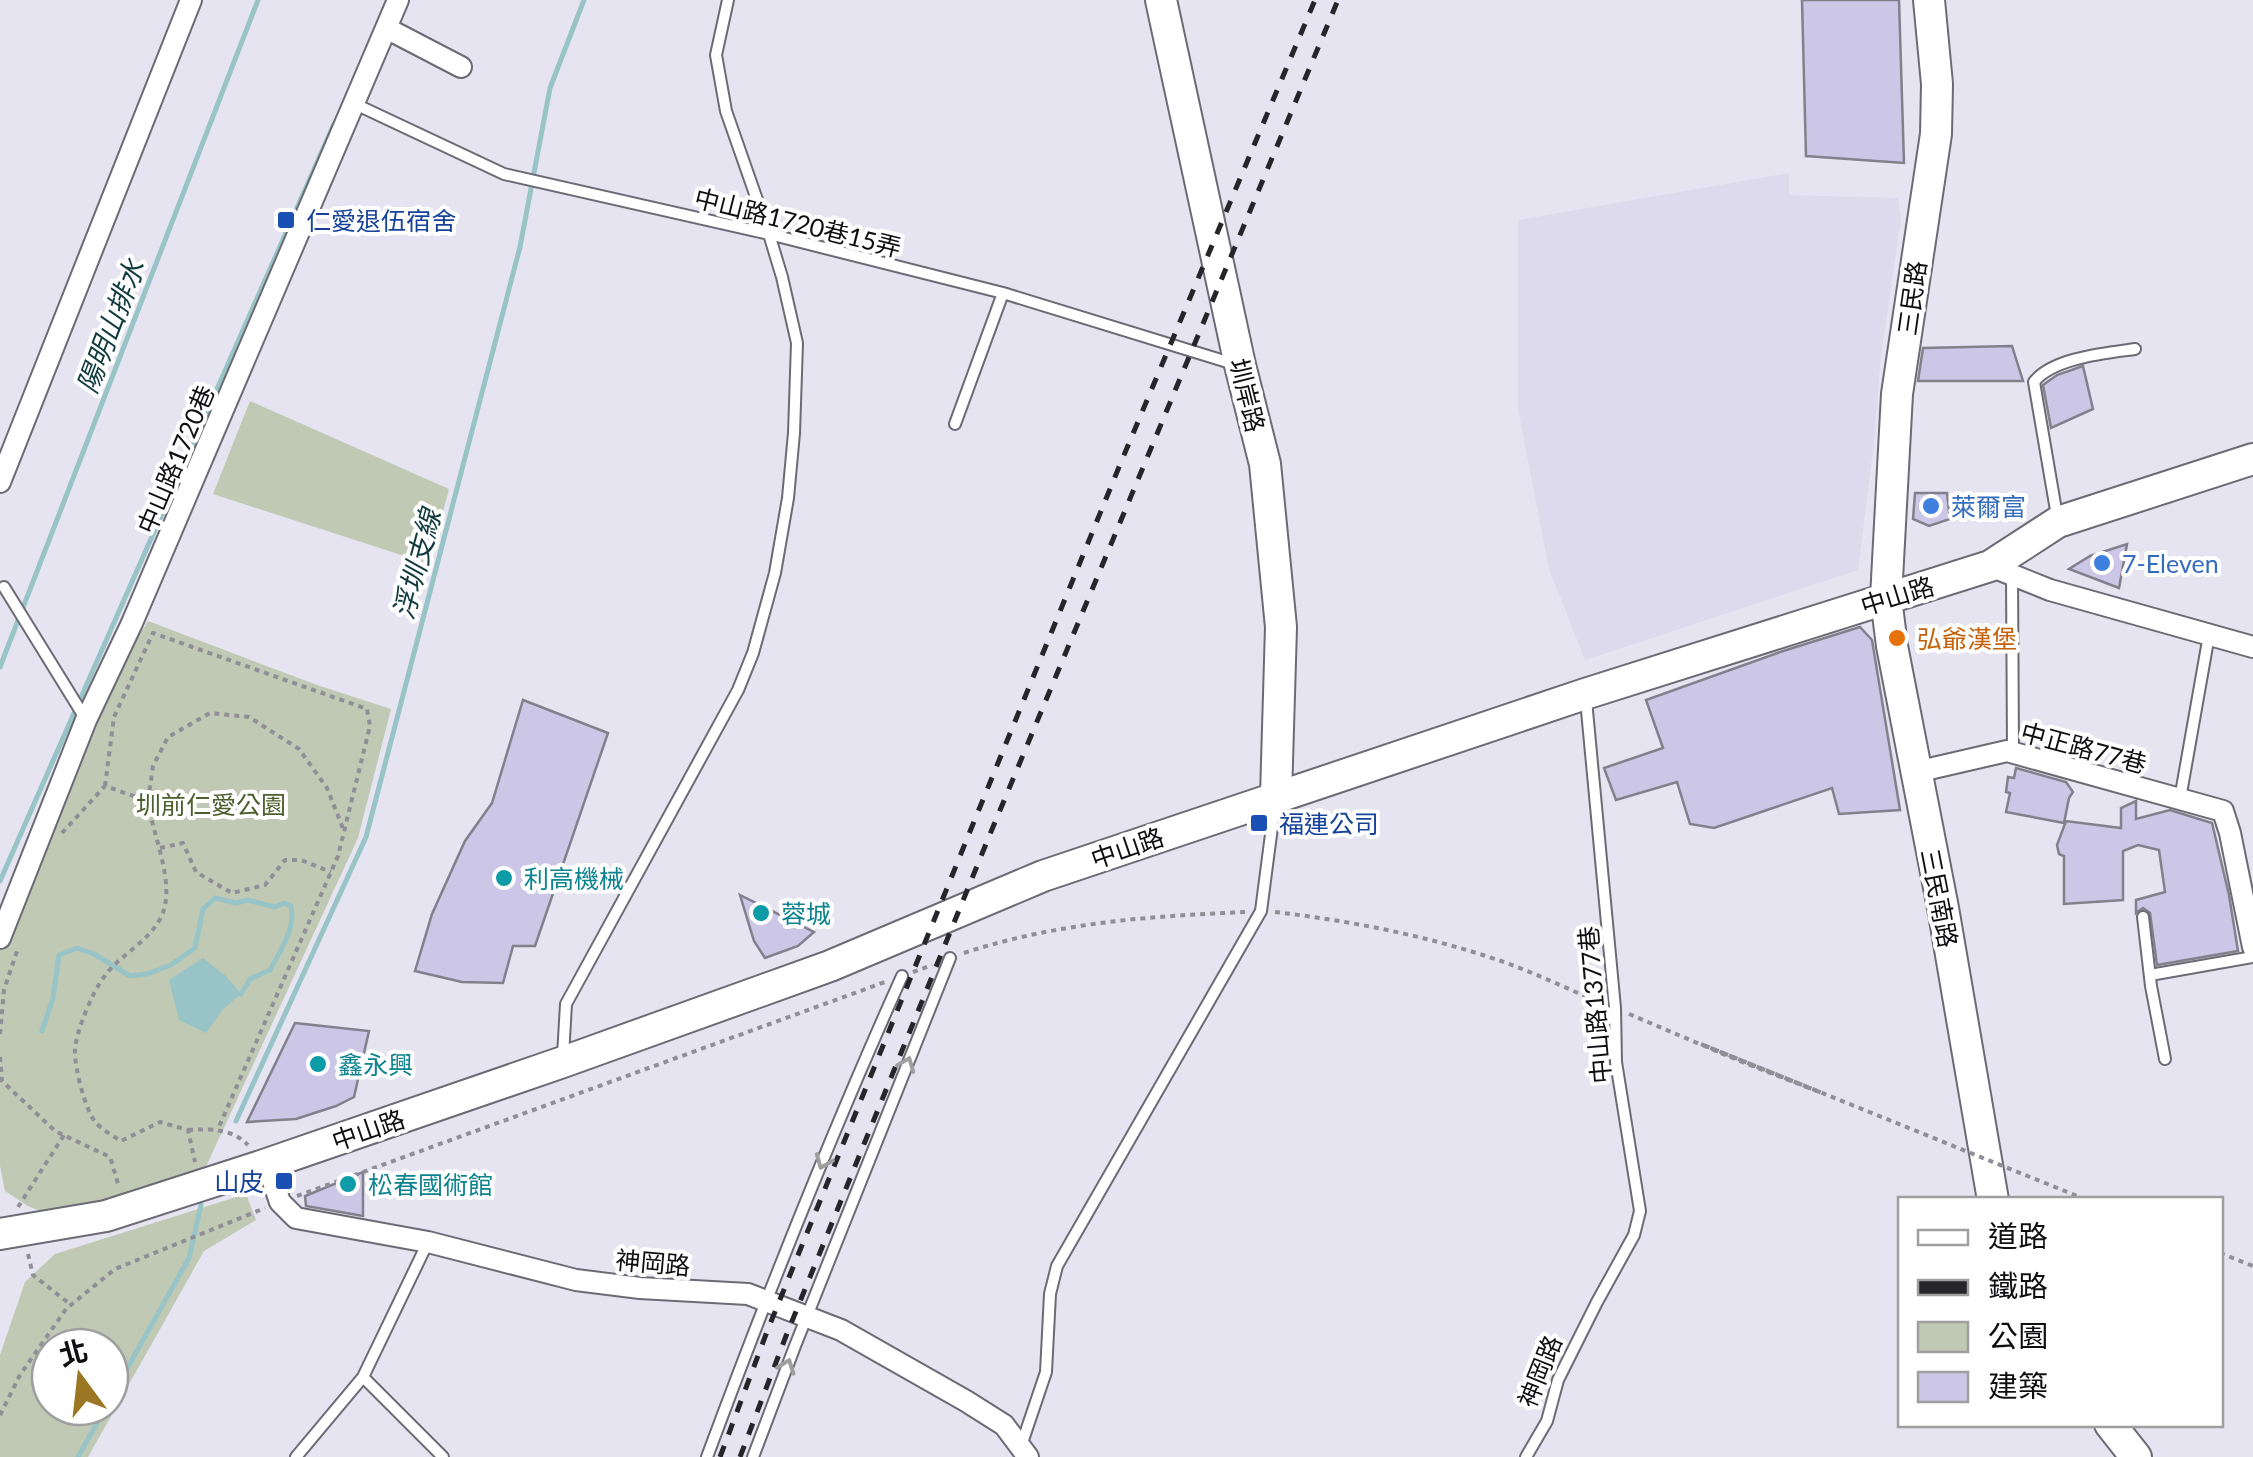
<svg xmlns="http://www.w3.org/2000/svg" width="2253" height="1457" viewBox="0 0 2253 1457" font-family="Lato,'Noto Sans TC',sans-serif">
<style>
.built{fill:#dedaee}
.green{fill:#bfc9b3;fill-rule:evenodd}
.water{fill:#98c4c7}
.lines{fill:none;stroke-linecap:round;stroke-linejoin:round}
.stream{stroke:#98c4c7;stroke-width:5}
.building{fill:#ccc6e7;stroke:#82808b;stroke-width:2.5}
.lane-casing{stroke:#6c6a75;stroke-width:14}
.street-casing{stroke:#6c6a75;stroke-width:24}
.secondary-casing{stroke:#6c6a75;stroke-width:34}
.path{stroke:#908e97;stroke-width:4;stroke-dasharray:5 5;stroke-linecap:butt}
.lane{stroke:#fff;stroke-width:10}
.street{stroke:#fff;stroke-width:20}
.secondary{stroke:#fff;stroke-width:30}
.rail{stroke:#26252a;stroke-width:5;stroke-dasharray:12 12;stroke-linecap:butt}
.path-bridge{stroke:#908e97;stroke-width:4;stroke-dasharray:5 5;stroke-linecap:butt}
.oneway{stroke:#9f9fa0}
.transit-dot{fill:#1a4fb4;stroke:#fff;stroke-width:4}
.shop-dot{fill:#3f7fe0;stroke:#fff;stroke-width:4}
.food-dot{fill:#e8710a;stroke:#fff;stroke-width:4}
.culture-dot{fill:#0f9aa8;stroke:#fff;stroke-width:4}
.labels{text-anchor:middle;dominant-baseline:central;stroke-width:8;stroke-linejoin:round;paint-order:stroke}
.transit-label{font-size:25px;fill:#164399;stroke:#fff;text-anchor:start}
.street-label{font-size:25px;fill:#0f0e12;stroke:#fff}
.shop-label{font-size:25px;fill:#366cbe;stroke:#fff;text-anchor:start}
.food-label{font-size:25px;fill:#c56008;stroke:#fff;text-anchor:start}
.park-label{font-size:25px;fill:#4c5f2e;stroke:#fff}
.culture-label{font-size:25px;fill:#0d838f;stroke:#fff;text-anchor:start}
.water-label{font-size:28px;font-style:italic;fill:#123b3f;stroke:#fff}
</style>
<rect width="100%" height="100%" fill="#e6e4f0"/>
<path class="built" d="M1789,173v22l109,3 3,20 -20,138 -7,87 -16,127 -273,90 -36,-91 -31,-160v-189z"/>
<path class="green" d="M250,401l199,88 -20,75 -216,-70z
M148,621l169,64 74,24 -33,129 -155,335 -96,29 -62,11 -17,-7 -23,-15 -5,-25v-228l86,-218z
M246,1194l10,26 -52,31 -116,206h-88v-102l25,-73 30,-28zM110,1347v60h-60v-60z"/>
<path class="water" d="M203,958l24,19 14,17 -18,15 -17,24 -27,-13 -10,-40z"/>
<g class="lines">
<path class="stream" d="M0,667l258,-667
M0,881l334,-757
M42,1031l11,-33 6,-43 18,-7 17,6 36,22 17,-2 24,-9 24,-17 8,-39 12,-11 21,5 12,-3 27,7 9,-4 7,3c5,22 -11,45 -21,64l-20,9 -9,15
M236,1121l130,-284 154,-590 30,-159 34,-88
M110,1399l79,-141 12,-53
M78,1457l28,-50"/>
</g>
<path class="building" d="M1802,0h97l5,163 -98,-7z
M2012,346l11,35h-105l5,-33z
M2083,366l10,43 -42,19 -8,-43 14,-10z
M1915,493h32l3,26 -21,7 -16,-7z
M2127,544l-8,44 -50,-19 21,-13z
M1860,627l12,13 28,170 -61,4 -7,-26 -118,40 -24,-4 -13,-42 -61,18 -12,-32 59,-20 -17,-48 137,-49z
M523,700l85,33 -73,213h-22l-10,37 -41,-1 -47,-11 17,-57 33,-73 27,-38z
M2016,768l50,14 7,10 -4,6 -5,25 -58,-11 4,-19 -4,-1 2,-15 6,1z
M2136,801v18l34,-9 42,13 17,72 9,56 -81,14 -7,-52 -7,-5 -7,5v-13l29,-8 -6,-42 -21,-5 -15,6v49l-59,4v-48l-5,-2 -2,-9 9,-24 55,7v-20z
M740,895l74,37 -16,14 -33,12 -11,-17z
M295,1023l74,8 -15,66 -18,9 -40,13 -49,3z
M363,1172v44l-57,-10 -1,-10z"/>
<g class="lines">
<g class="lane-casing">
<path id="lane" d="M353,103l151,71 265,60 234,59 231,71
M955,424l48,-131
M2057,516l-23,-134c18,-24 72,-29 101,-33
M2012,575l1,176
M4,587l81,131
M2180,799l29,-164
M2143,917l8,69 14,73
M2150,975l103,-18
M563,1056l3,-52 172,-314 15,-37 22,-80 13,-75 6,-65 3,-90 -15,-66 -13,-43 -43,-123 -10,-56 12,-55
M363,1377l80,80
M1021,1446l25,-74 4,-78 7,-28 204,-355 14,-107
M296,1457l67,-80 65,-135
M707,1457c60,-162 124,-323 195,-481
M753,1457l42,-111 155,-388
M1526,1457l21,-36 11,-41 39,-78 37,-67 6,-24 -24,-149 -1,-54 -29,-308"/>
</g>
<g class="street-casing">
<path id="street" d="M386,28l75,39
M0,482l191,-482
M1990,566l60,24 203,57
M1916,772l91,-21 216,60 7,22 23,114
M0,938l86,-218 46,-97 266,-623
M267,1164l13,38 16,16 132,24 148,38 64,8 108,6 93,36 125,71 38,24 24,32"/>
</g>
<g class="secondary-casing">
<path id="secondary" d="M1161,0l79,365 25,99 16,163 -5,169
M1929,0l8,84 -1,50 -39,260 -11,204 6,48 51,262 50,292
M0,1234l106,-18 152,-49 305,-105 267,-96 213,-90 542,-182 405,-128 68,-44 195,-63
M2110,1424l26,33"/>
</g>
<path class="path" d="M105,786l9,-69 39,-84 214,76 3,17 -32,130 -120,273
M148,801c4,33 28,82 14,114 -12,27 -42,39 -58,62 -12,16 -27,52 -29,72 -1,17 10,61 21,74 7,7 17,13 25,18l39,-19 28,8 7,32
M62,833l43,-47 43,15 5,-35 15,-29 42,-24 39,4 50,32 28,39 17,43
M160,848l23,-5 13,29 36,21 33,-8 20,-25h16l30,12
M1275,912c77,9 153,24 226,49 34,12 67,28 100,42
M964,953c91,-30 186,-37 281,-41
M913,972l19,-7
M1629,1014l113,48 80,31 -121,-49
M0,1034l4,-44 14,-42
M0,1057l2,24 53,50 55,26 9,30
M188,1130c23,-1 43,-2 60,15
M297,1196l588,-214
M18,1207l46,-72
M2220,1253l33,13
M28,1254l5,21 38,30
M0,1415l20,-40 46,-66 49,-40 150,-61"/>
<use href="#lane" class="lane"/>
<use href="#street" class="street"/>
<use href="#secondary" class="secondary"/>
<path class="rail" d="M720,1457l48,-128 203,-500 148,-362 196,-467
M740,1457l46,-121 202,-497 350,-839"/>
<path class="path-bridge" d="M1701,1044l386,156"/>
</g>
<defs><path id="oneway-chevron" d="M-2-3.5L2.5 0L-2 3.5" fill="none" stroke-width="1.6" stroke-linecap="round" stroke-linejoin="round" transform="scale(2.5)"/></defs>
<g class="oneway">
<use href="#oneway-chevron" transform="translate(907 1064) rotate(-68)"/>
<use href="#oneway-chevron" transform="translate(823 1162) rotate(112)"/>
<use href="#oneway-chevron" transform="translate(787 1366) rotate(-70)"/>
</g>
<g class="transit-dot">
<rect x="276" y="210" width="20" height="20" rx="5"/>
<rect x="1249" y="813" width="20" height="20" rx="5"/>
<rect x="274" y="1171" width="20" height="20" rx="5"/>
</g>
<g class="shop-dot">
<circle cx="1931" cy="506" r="10"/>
<circle cx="2102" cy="563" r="10"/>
</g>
<circle class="food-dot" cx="1897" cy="638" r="10"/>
<g class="culture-dot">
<circle cx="504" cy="878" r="10"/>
<circle cx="761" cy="913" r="10"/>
<circle cx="318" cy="1064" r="10"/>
<circle cx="348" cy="1184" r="10"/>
</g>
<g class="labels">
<g class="transit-label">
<text x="306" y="220">仁愛退伍宿舍</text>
<text x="1279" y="823">福連公司</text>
<text x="264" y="1181" text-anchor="end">山皮</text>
</g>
<g class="street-label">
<text transform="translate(798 222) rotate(14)">中山路1720巷15弄</text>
<text transform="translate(1911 298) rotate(-82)">三民路</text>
<text transform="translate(1248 395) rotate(76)">圳岸路</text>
<text transform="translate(175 459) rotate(-67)">中山路1720巷</text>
<text transform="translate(1897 595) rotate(-17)">中山路</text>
<text transform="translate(2084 747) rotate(15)">中正路77巷</text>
<text transform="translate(1127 847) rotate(-19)">中山路</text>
<text transform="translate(1940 898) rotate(79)">三民南路</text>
<text transform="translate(1594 1005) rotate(-95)">中山路1377巷</text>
<text transform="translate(368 1129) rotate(-19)">中山路</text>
<text transform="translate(653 1262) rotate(5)">神岡路</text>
<text transform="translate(1539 1371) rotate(-68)">神岡路</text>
</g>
<g class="shop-label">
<text x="1951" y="506">萊爾富</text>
<text x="2122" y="563">7-Eleven</text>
</g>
<g class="food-label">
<text x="1917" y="638">弘爺漢堡</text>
</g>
<g class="park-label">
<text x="211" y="804">圳前仁愛公園</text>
</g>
<g class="culture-label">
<text x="524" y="878">利高機械</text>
<text x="781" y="913">蓉城</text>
<text x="338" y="1064">鑫永興</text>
<text x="368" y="1184">松春國術館</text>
</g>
<g class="water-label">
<text transform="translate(110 326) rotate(-69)">陽明山排水</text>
<text transform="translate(416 564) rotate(-75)">浮圳支線</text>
</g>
</g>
<rect x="1898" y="1197" width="325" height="230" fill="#ffffff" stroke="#9f9fa0" stroke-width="2.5"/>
<rect x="1918" y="1230" width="50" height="15" fill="#ffffff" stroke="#9f9fa0" stroke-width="2.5"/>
<text x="1988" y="1247" font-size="30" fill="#0f0e12">道路</text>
<rect x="1918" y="1280" width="50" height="15" fill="#26252a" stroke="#9f9fa0" stroke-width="2.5"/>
<text x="1988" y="1297" font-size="30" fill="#0f0e12">鐵路</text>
<rect x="1918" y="1322" width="50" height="30" fill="#bfc9b3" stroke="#9f9fa0" stroke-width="2.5"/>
<text x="1988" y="1347" font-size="30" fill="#0f0e12">公園</text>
<rect x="1918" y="1372" width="50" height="30" fill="#ccc6e7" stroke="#9f9fa0" stroke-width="2.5"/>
<text x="1988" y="1397" font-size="30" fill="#0f0e12">建築</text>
<g transform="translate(80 1377) rotate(345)"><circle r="48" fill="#ffffff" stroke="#9f9fa0" stroke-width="2.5"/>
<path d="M0-8L18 38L0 25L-18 38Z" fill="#9c7723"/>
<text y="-15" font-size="28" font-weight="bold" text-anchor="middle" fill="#0f0e12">北</text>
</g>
</svg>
